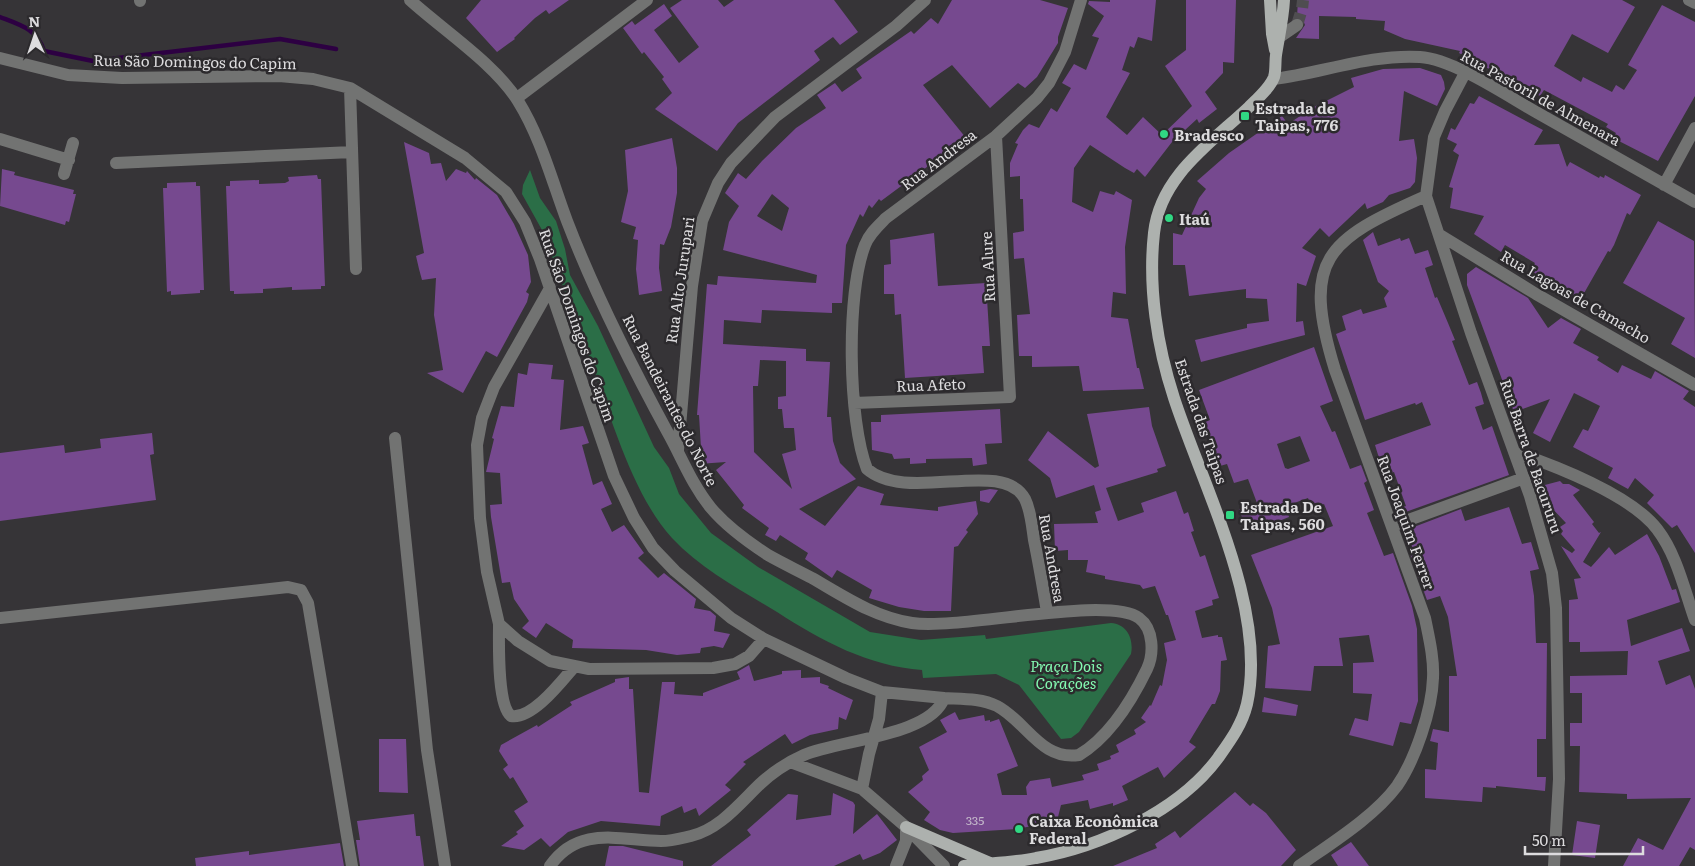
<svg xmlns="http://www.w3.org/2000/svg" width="1695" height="866" viewBox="0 0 1695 866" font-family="Literata,serif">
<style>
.green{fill:#2b6e47}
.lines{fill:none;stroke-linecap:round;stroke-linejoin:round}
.stream{stroke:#2d0042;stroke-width:4.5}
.building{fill:#76498f;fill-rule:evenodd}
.minor-tunnel{stroke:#4f4d50;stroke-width:12;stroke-dasharray:12 6;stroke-linecap:butt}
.minor{stroke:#727372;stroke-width:12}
.major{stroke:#adb1ae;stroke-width:12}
.poi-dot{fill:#30d883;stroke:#2c2a2d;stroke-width:2}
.labels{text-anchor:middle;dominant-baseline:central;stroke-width:5;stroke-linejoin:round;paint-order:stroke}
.number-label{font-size:12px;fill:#c3b7ca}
.street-label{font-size:15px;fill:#dddcde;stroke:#2c2a2d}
.poi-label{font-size:15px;font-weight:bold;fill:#dddcde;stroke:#2c2a2d;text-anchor:start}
.park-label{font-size:15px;font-style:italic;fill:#84fbb2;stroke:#2c2a2d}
</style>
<rect width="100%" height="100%" fill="#363437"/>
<path class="green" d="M530,170l10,28 16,23 9,28 5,26 28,51 56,121 15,21 10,26 32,39 47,34 112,65 51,8 64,-5 1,4 125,-16c16,1 23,16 20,31l-52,78 -8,6 -10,1 -42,-54 -23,-11 -73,4 -1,-8c-54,-4 -100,-29 -145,-58 -36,-22 -75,-42 -105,-74 -38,-41 -61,-120 -80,-173 -16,-45 -34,-90 -50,-135l-20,-36 1,-9z"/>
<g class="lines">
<path class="stream" d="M0,17c21,8 37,12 44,34l49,10 187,-22 56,10"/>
</g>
<path class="building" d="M481,0h88l-20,14 -3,-4 -11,8 -21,20 1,1 -18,13 -31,-34z
M682,0h36l6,7 10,-7h100l24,32 -18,13 -7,-8 -19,14 6,9 -82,63 -21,28 -62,-42 17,-16 -10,-14 2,-2 -20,-25 -2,2 -19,-26 9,-7 3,4 29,-21 8,12 -18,14 25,33 20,-16 -29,-39z
M952,0h88l28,8 -10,29v6l-21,34 -12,11 -7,-5 -28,25 -38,-43 -29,20 43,53 -85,63 -2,-2 -7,9 -3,-3 -6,12 -3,-3 -14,31 -4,58h-10v10l-70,-3 -1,13 -37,-3 -1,24 83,5v12l24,1 -3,55h4l2,24 7,22 16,16 -57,30 26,17 33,-40 26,8 -4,11 58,6v-4l38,-6 2,13 -12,16 2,2 -6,8 -4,6 -4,1 -3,64h-27l-25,-4 -30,-9 3,-8 -35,-20 -5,8 -27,-19 3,-6 -28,-18 -4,6 -11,-6 4,-7 -27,-20 2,-3 -28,-35 10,-8 -28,2 -2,-15 5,-1 -2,-33h-2l10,-131 10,1 1,-9 98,7 1,-8 -94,-25 6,-28 10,-16 -14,-13 13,-20 8,6 16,-18 34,-33 30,-20 -9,-13 18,-12 7,9 20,-14 -6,-9 55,-38 3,3 17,-16 7,6zM772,194l17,14 -7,23 -25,-15zM760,360l26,1v35l-8,1v12h4l2,19h10l2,22 -14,4 10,35 -38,-37 -1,-66h5z
M1110,0h46l-4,41 -14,-4 -4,11 -4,-2 -8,24 8,3 -24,44 21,18 16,-18 19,18 30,-29 -27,-40 21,-16v-50h50l-2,63 -11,-1v11l-18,19 12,17 -18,14 -2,-4 -25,23 -27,35 -8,-8 -3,4 -9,-5 -35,-23 -16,23 -2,34 21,10 7,-21 14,4 2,-4 16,9 -7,47 1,47 -13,-2 -2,25 17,2 9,49h2l5,21 -61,2 -4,-25 -47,1v-11h-13l-2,-41 13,-1 -6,-56 -10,1 -1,-26 11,-2 -1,-32h-3v-23l-10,1v-14l8,-19 -3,-1 8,-13 6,-6 10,4 12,-20 6,4 14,-24 -9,-5 12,-19 12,6 13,-32 -7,-2 12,-20 -16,-12 1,-3 21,1z
M1298,0h324l13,7 -27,46 -36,-19 -18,32 27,16 2,-5 29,15 4,-7 8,5 13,-20 -9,-5 34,-60 33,17v74l-37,65 -45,-23 3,-5 -10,-6 2,-3 -64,-34 -4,6 -81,-43 1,-2 -55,-12 -21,-9 1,-9 -29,-2v-2l-37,-1v23l-23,-1 9,-13 -2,-5 -6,-3z
M1420,68l21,7 3,7 1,7 -8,17 -33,-15 -5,50 15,-2 3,19 -2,24 -5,6 -21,7 -6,7 -16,7 -2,-6 -36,34 -9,-9 -18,20 14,8 -10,30 -9,-3 -1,39 7,-1 2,14 -104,27 -6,-22 52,-12v-4l22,-3 -2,-22 -21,-1v-9l-57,7 -4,-31h-12v-32l9,2 17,-37 7,-9 -9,-8 32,-28 53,-37 6,8 26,-17 40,-20 -3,-9 32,-9z
M1479,96l64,34 -9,15 25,-1 8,23 3,-5 29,16 1,-2 4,2 1,-3 36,20 -11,20 -3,-2 -13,32 -4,7 -2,-1 -29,51 -50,-29 6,-10 -30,-18 -4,7 -27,-18 10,-18 -34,-8 3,-20 -4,-1 10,-32 -6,-4 4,-7 -10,-5 4,-11 4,2 15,-27 4,1z
M672,138l5,30v25l-6,34 -7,18 -4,-1 -1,24 3,23 -23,4 -3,-26 2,-29 -5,-1 3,-12 -15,-5 7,-31 -3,-41z
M404,142l25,11 2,11 10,-1 5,18 10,-12 10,4 1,-2 8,9 1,-2 21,17 17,29 14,31 3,27 -5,10 3,2 -2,8 -30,55 -11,-6 -23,42 -36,-20 16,-3 -9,-55 2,-37 -14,2 -3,-11 -3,-13 8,-3z
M2,169l13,3 -1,3 60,15 -1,4h3l-7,28 -3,-1 -1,4 -65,-19z
M317,175l1,4h3l4,107h-4v3l-29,1v-3l-29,2v4l-29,1v-3h-4l-4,-105h4v-5l29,-1v4l26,-1 4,-2 -1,-4z
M196,182v4h4l4,104h-4v3l-29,2v-4l-4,1 -4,-104h4v-5z
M1658,221l36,20 1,117 -24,-14 14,-26 -62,-35z
M1373,232l5,14 22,-8 1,3 8,-3 6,16 13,-4 5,15 -8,3 10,30 2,-1 11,26 7,17 -3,1 17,44 8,-3 4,11 3,11 -9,3 8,23 9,-4 17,49 -109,39 -2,-5 8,-3 -5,-14 -7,-20 -12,4 -6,-16 3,-2 -4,-13 56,-20 -9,-23 -6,3 -1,-2 -50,17 -29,-86 10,-4 -4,-14 19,-7 2,5 24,-7 -3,-9 5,-7 -11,-9 -15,-42z
M934,233l4,53 48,-3 4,63h-8l2,27 -79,5 -4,-64 -6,1 -1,-21h-10v-29l7,-1 -1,-24z
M1476,267l52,31 20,30 13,-10 20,11 -8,14 26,14 -2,3 21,13 4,-8 29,14 4,-8 34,20 -6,8 12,8v146l-18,-28 -5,3 -25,-25 7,-8 -19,-17 -7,11 -20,-11 5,-10 -40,-21 10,-18 5,2 12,-25 -26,-13 -24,49 -17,-9 17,-34 -36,13 -47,-127v-11z
M1314,347l19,54 -13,5 12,26 3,-1 15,38 11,-4 6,16 -3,2 10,27 -7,3 17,43 9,-3 19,53 5,23 1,72 -7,23 -11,-2 -7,24 -44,-11 6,-17 13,3 4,-27 -19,-1v-30l21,-1 -5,-27 -30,3 4,28h-29l-3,25 -46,-3 3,-42 12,-2 -8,-36 -21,-53 82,-29 -9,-22 -12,5 -4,-11 -22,8 3,11 -36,14 -1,-4 -6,2 -7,-20 18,-6 -9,-24 -14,4 -7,-19 -7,2 -15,-44 5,-2 -11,-30zM1300,436l10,25 -22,8 -3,-1 -8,-24z
M529,363l24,2 -2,14 13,1 -4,50 23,-4 6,17 -7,2 11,40 9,-4 10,23 -11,5 11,23 12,-7 20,28 -6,5 20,20 6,-5 32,26 -2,9 16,3 6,5 -2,15 16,3 -7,14 -9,-2 -13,2 -1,5 -23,2 -31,-5 -74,-2 1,-8 -27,-17 -10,15 -14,-10 7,-7 -15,-22 -4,-17 -8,1 -11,-66 -1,-12 12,-1 -2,-31 -14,-1 8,-33 -2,-1 9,-32 13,1 4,-34 9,2z
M1149,407l3,19 14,40 -9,3 1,3 -52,16 12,33 26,-9 -3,-9 35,-12 8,23 4,-2 6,19 -3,1 9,25 5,-2 14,43 -7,2 1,5 -18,6 7,27 16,-3v2h4l5,23 -6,1 -1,30 -5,13h-3l-23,38 7,5 -32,31 -6,-11 -36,19 6,14 -15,6v-3l-23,6 -2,-9 -27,5 -4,16 -40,8 -64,4 -13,-3 -16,-10 6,-8 -22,-20 15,-12 -1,-4 7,-6 -10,-23 28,-15 -7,-12 15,-8 4,8 25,-5 1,6 5,-1v2l9,-3 19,47 -21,8 5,21h25l-1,-8 4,-6 20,-3 2,9 32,-7 -2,-5 17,-5 -2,-6 14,-5 -1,-3 9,-4 -3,-7 20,-11 -2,-4 12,-8 -5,-4 9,-13 1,1 9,-21 2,1 5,-26 -3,-17 12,-3 -8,-25h-2l-11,-29 -12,3 -3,-4 -35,-6v-3l-19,-4 2,-12h-20v-10l-13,1 -1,-27 44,-1 -3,-11 6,-2 -7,-25 -38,13 -6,-20 -22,-18 20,-29 47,37 4,-2 -12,-52z
M1000,409l2,34 -17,1 2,20 -14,2 -1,-8 -46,1v4l-16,1v-6l-16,1 -2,-5 -20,-4 -1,-28h10v-7z
M152,433l2,21 -4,1 6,45 -156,21v-68l64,-8 1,8 36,-5 -1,-9z
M1560,481l3,3h6l11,6 -7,5 21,27 -2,2 7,9 2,-1 -18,30 8,5 18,-20 6,8 32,-21 12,22 13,34 4,-1 4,13 -53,18 4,26 51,-18 8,23 -32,10 8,24 24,-10 5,14v161l-5,-3 -11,19h-56l15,-28 25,12 28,-52 -64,1v-5l-48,-2 1,-46h-10v-23h12v-30h-12v-17l57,-1 1,-24 -48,1v-10h-11v-42l9,-1 -4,-20 7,-1 -20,-32 11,7 3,-3 -14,-16 2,-3 -3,-4 6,-4 -17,-18 -5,-8 3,-3 -6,-8z
M990,489l8,1 -9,13 -9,-2v-10z
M1509,507l13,37 9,-2 8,27 -9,2 4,25 2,47h11l-1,96h-9v38h9l-1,14 -49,-5v2l-13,-1 -1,15 -57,-4v-29l11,1 2,-27 -8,-2 3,-12 16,3v-56h8l-9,-59 -8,-21 -13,4 -19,-52 4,-1 -6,-17 55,-21 4,12z
M749,665l5,16 28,-7v-3l19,-1v8l19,-1v6l9,3 -1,2 25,12 -7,20 -7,-3 -1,12 -28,6 -18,9 -7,-10 -42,28 3,2 -21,21 6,5 -32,26 -3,-8 -12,5 -2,-7 -21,10 -1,10 -59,-5 -33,11 -18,15 -9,-9 -17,12 -23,-4 17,-12 -2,-2 8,-6 -10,-15 14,-9 -15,-25 -3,2 -7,-10 5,-4 -9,-14 2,-6 36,-20 1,2 34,-22 -2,-3 45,-20v-3l14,-2v12h4l6,103 10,1 13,-111h13l-1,12 29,2v-3l37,-14 -3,-7z
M1264,697l34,8 -2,11 -34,-4z
M379,739h27l2,54 -29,-1z
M1235,792l15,14 3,-3 13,10 30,37 -15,16h-168l44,-18 -2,-4 20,-13 5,7z
M833,793l20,9 2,3 -2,29 24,-20 20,26 -17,13 -17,7 -3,-6 -26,12h-123l40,-31 -4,-5 41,-36 10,1 -2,25 35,-5z
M414,814l2,22h4l4,30h-64l-4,-26h4l-3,-19z
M1577,821l23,4 -5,33 -23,-3z
M1351,842l18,24h-31l-7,-11z
M340,843l4,23h-148l-1,-8 54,-7v4z
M609,846h14l60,15v5h-78z"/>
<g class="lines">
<path class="minor-tunnel" d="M1297,25l5,-16 1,-9"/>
<path class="minor" d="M140,0v1
M410,0c33,30 85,64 108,101 23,37 34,80 49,120 28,73 64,144 101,212 14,25 24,52 43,75 15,18 37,34 57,47 14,8 29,15 44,23 33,19 62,39 100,45 50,7 195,-28 227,-5 15,11 15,36 8,51 -15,31 -38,68 -68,86 -38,6 -52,-33 -82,-49 -16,-8 -36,-7 -53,-8 -13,38 -106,42 -140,57 -16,7 -31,17 -44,29 -20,19 -40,45 -69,52 -9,2 -19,5 -30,5 -39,0 -82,-17 -111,25
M1689,0l6,3
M1281,36l16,-11
M0,58l68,17 54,3 157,-2 34,3 37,9 115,70 41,34 19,30 15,37 74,217 20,42 19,30 22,23 56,47 33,21 82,39 36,14 62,6
M1465,73l-20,38 -11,26 -8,59 45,137 59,163 22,77 4,35 3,171 -5,87
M1274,79c48,-6 96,-25 146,-22 33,2 86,38 116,55 53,30 106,60 159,90
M350,88l6,181
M517,98l130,-98
M0,139l69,21
M116,163l236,-11
M64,174l9,-31
M1664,185l31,-57
M1440,235l96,59 159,91
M549,290l-55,97 -12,31 -5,27 3,73 7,54 12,52 19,17 32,20 39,8 124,-1 22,-4 14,-8 15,-17
M854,403l156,-6 -14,-261
M395,438l32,312 18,116
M678,450l14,-164 10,-65 16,-38 13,-20 44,-46 121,-91 29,-26
M1514,452c40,13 117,43 143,77 20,26 27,60 38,91
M1392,526l132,-48
M1047,612c-4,-24 -8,-48 -13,-72 -2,-13 -3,-29 -9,-41 -22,-42 -118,5 -158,-30 -19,-48 -21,-176 -2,-224 4,-11 13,-19 21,-27l110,-82 41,-38 12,-15 16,-31 16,-52
M0,618l288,-31 13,3 7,13 44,263
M499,624c0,19 -2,81 12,92 21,4 50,-34 63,-49
M790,762l72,27 44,38 38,39
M862,789l7,-35 10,-35 3,-27
M896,866l10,-25v-14
M1299,866c31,-22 75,-49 98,-80 18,-26 35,-76 36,-108 1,-20 -4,-40 -8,-60l-90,-248c-34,-111 -9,-130 91,-174"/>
<path class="major" d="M1270,0l2,34 3,16
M906,827l84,36
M964,866c24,-3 48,-3 72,-8 64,-11 143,-47 182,-100 12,-17 24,-33 29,-54 21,-95 -44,-217 -73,-306 -17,-52 -26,-111 -20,-165 6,-57 57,-90 95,-126 8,-8 21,-19 25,-30 2,-6 1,-15 2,-22 3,-19 7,-36 8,-55"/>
</g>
<g class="poi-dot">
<rect x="1240" y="111" width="10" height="10" rx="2.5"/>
<circle cx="1164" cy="134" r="5"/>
<circle cx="1169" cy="218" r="5"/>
<rect x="1225" y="510" width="10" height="10" rx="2.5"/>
<circle cx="1019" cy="829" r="5"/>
</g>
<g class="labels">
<g class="number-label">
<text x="975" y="820">335</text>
</g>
<g class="street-label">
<text transform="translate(195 61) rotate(1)">Rua São Domingos do Capim</text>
<text transform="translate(1541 97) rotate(29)">Rua Pastoril de Almenara</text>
<text transform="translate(938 159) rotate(-37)">Rua Andresa</text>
<text transform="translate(987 267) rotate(-93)">Rua Alure</text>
<text transform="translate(679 280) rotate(-82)">Rua Alto Jurupari</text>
<text transform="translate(1576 296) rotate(30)">Rua Lagoas de Camacho</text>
<text transform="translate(578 325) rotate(71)">Rua São Domingos do Capim</text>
<text transform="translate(931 384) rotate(-2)">Rua Afeto</text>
<text transform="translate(671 400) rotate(63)">Rua Bandeirantes do Norte</text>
<text transform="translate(1202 421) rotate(71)">Estrada das Taipas</text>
<text transform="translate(1532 456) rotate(71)">Rua Barra de Bacururu</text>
<text transform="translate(1407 522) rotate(70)">Rua Joaquim Ferrer</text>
<text transform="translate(1053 558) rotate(80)">Rua Andresa</text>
</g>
<g class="poi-label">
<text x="1255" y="107">Estrada de<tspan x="1255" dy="17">Taipas, 776</tspan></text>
<text x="1174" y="134">Bradesco</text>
<text x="1179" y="218">Itaú</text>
<text x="1240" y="506">Estrada De<tspan x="1240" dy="17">Taipas, 560</tspan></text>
<text x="1029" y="820">Caixa Econômica<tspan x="1029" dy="17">Federal</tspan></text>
</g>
<g class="park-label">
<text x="1066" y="665">Praça Dois<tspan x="1066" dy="17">Corações</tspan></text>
</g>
</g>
<g transform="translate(35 35) rotate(357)" stroke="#2c2a2d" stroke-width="4" paint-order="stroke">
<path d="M0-4L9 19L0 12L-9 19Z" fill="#dddcde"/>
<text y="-8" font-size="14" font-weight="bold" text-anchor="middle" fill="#dddcde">N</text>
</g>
<path d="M1525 846v8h118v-8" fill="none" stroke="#dddcde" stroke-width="2.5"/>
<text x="1532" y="846" font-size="15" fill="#dddcde" stroke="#2c2a2d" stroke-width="4" paint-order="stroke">50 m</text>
</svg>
